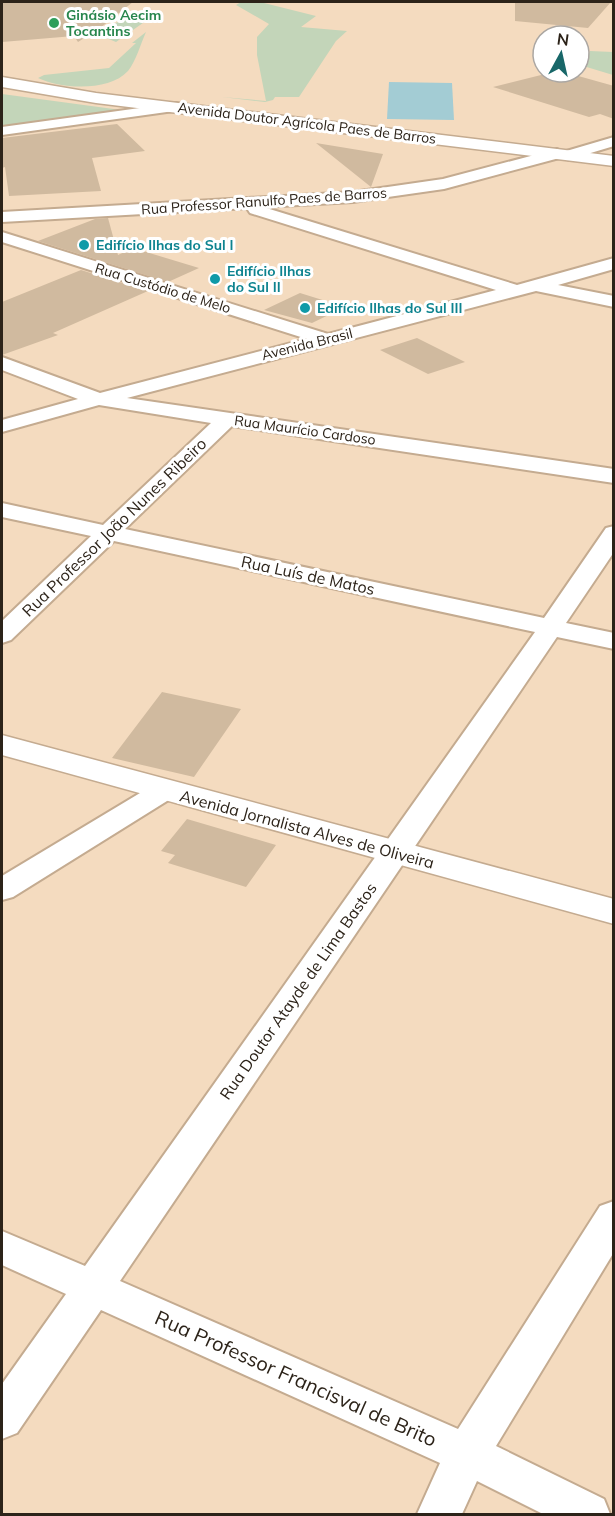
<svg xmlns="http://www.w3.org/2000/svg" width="615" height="1516" viewBox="0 0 615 1516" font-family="Mulish,sans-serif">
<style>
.green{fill:#c3d5b9}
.water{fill:#a3ccd4}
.building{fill:#d0ba9f}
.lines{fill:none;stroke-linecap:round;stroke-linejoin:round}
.street-casing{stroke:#c4ab90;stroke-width:4}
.secondary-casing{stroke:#c4ab90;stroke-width:3}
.street{fill:#fff;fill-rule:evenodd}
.secondary{fill:#fff;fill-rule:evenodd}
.leisure-dot{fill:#2e9e5b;stroke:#fff;stroke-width:2}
.culture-dot{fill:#0f9aa8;stroke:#fff;stroke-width:2}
.labels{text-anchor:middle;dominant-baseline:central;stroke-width:6;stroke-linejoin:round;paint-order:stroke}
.far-leisure-label{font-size:14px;font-weight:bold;fill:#27864d;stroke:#fff;text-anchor:start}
.far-street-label{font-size:14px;fill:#2c2319;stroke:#fff}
.far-culture-label{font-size:14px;font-weight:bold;fill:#0d838f;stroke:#fff;text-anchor:start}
.street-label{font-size:16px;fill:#2c2319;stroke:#fff}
.near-street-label{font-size:20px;fill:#2c2319;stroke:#fff}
</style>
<rect width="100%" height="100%" fill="#f4dbbf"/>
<path class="green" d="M241,2h19l56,14 -15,11 46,4 -11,10 -37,56h-24l-2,3 -8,2 -43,-5 44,4 -9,-46v-18l12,-13 -33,-19z
M157,13l-41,29 -22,-9 37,-17z
M146,32c-5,11 -10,29 -18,39 -19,21 -67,18 -90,7l6,-3 65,-7 27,-25h-4z
M590,51l23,1v23l-33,-10 6,-1z
M2,94l119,16 1,3 -120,15z"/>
<path class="water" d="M389,82l63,1 2,37 -67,-1z"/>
<path class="building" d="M2,2h131l-33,26 -22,14 -4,-6 -72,6z
M515,2h96l-23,26 -73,-7z
M553,72h11l50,14v33l-14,-5 -11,3 -96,-30z
M117,124l28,27 -53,7 9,33 -92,5 -4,-29 -3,1v-30z
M316,143l67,11 -12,33z
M108,218l10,37 15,-7 66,20 -31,14 -130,-41 57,-22z
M81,270l67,21 -95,42 5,2 -56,20v-53z
M300,293l45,14 -33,16 -48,-13z
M417,338l48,24 -37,12 -48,-24z
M162,692l79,17 -47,68 -82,-19z
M187,819l89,26 -30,42 -78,-24 7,-8 -14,-4z"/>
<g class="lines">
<g class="street-casing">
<path id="street" d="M176,103l5,1 2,3 -2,3 -179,25v-8z
M614,137v9l-40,12 -5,2 -6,-3 -119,32 -91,13 -90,5 254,78 97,-27v11l-56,16 56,11v11l-78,-16 -409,107 487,71v14l-382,-57 -107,103 419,89 62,-90 8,-2v26l-48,71 48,10v16l-57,-12 -437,644 338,148 142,-223 14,-5v51l-118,194 108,53 6,15h-67l-66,-33 -15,33h-45l23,-51 -339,-153 -84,123 -15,6v-55l64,-90 -64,-29v-34l83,35 450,-634 -421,-91 -103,99 -9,3v-22l89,-85 -89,-19v-14l101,22 108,-102 -112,-18 -97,27v-12l76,-21 -76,-29v-13l98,36 207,-54 -305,-97v-10l326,102 168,-44 -246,-77 -2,-3 1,-2 -247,14v-10l351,-20 90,-13 114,-30 6,3z
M165,781l10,3 5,6 -5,6 -162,101 -11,3v-24l153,-92z"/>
</g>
<g class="secondary-casing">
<path id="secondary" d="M2,77l94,16 518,63v10l-518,-63 -94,-16z
M2,735l612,164v25l-612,-169z"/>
</g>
<use href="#street" class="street"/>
<use href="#secondary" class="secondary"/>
</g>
<circle class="leisure-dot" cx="54" cy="23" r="6"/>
<g class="culture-dot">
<circle cx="84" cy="245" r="6"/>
<circle cx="215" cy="279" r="6"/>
<circle cx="305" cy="308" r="6"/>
</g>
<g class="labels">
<g class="far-leisure-label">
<text x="66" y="15">Ginásio Aecim<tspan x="66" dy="16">Tocantins</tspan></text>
</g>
<g class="far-street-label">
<text transform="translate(307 123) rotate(7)">Avenida Doutor Agrícola Paes de Barros</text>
<text transform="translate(264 201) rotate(-4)">Rua Professor Ranulfo Paes de Barros</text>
<text transform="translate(163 288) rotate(17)">Rua Custódio de Melo</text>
<text transform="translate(307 344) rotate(-14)">Avenida Brasil</text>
<text transform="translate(305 430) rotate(8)">Rua Maurício Cardoso</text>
</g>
<g class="far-culture-label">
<text x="96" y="245">Edifício Ilhas do Sul I</text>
<text x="227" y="271">Edifício Ilhas<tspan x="227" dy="16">do Sul II</tspan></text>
<text x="317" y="308">Edifício Ilhas do Sul III</text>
</g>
<g class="street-label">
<text transform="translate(114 527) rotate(-44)">Rua Professor João Nunes Ribeiro</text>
<text transform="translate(308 575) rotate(12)">Rua Luís de Matos</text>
<text transform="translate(307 829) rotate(15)">Avenida Jornalista Alves de Oliveira</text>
<text transform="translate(298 991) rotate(-55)">Rua Doutor Atayde de Lima Bastos</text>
</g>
<g class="near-street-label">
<text transform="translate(296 1378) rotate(24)">Rua Professor Francisval de Brito</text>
</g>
</g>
<rect width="615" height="1516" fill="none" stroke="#2c2319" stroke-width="6"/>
<g transform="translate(561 54) rotate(8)"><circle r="28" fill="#ffffff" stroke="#aba7a3" stroke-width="1.5"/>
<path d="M0-4.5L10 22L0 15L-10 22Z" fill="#186769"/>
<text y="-9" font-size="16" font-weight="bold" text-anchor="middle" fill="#2c2319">N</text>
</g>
</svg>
